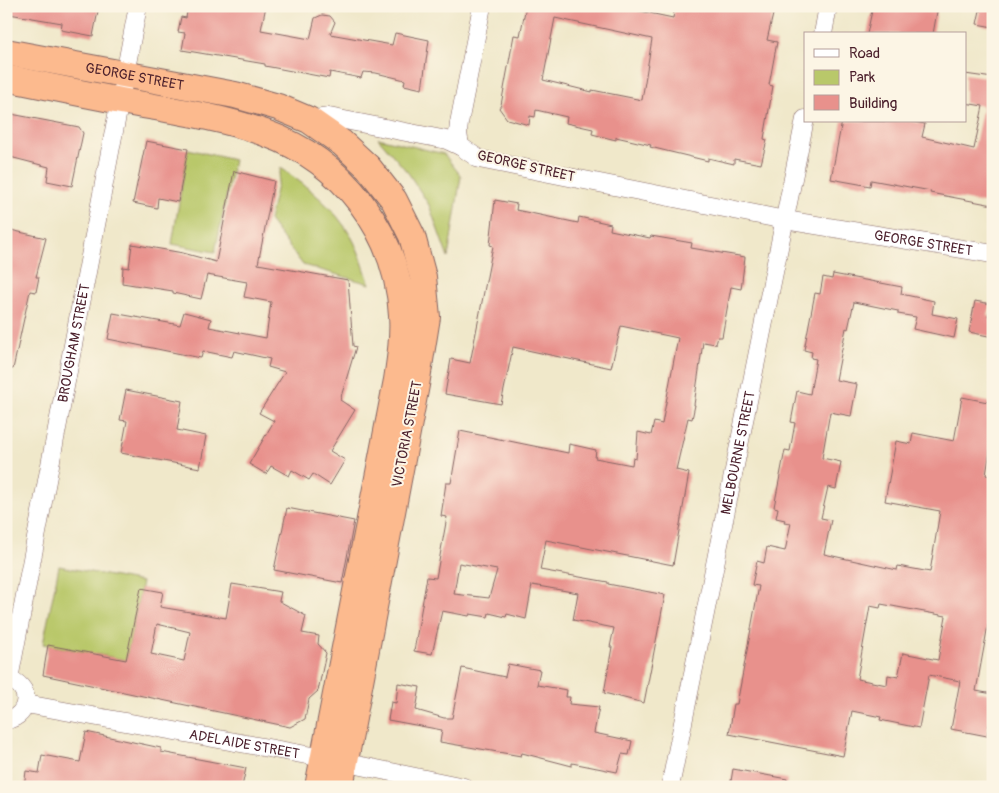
<svg xmlns="http://www.w3.org/2000/svg" width="999" height="793" viewBox="0 0 999 793" font-family="Pangolin,sans-serif">
<style>
.green{fill:#b9c86a;stroke:#82744a}
.building{fill:#e8918c;fill-rule:evenodd}
.lines{fill:none;stroke-linecap:round;stroke-linejoin:round}
.minor-casing{stroke:#846563;stroke-width:19}
.highway-casing{stroke:#846563;stroke-width:28}
.minor{stroke:#fff;stroke-width:18}
.highway{stroke:#fcba8e;stroke-width:26}
.labels{text-anchor:middle;dominant-baseline:central;stroke-width:4;stroke-linejoin:round;paint-order:stroke}
.street-label{font-size:14px;fill:#4a1f2b;stroke:#fcf5e5}
</style>
<rect width="100%" height="100%" fill="#fcf5e5"/>
<filter id="ink" filterUnits="userSpaceOnUse"><feTurbulence type="fractalNoise" baseFrequency=".02" numOctaves="2"/><feDisplacementMap in="SourceGraphic" scale="10" xChannelSelector="R" yChannelSelector="G"/><feConvolveMatrix kernelMatrix="1 2 1 2 8 2 1 2 1" color-interpolation-filters="sRGB"/></filter>
<filter id="wash" filterUnits="userSpaceOnUse"><feTurbulence type="fractalNoise" baseFrequency=".0096" numOctaves="4" result="noise"/><feDisplacementMap in="SourceGraphic" scale="20" xChannelSelector="R" yChannelSelector="G"/><feGaussianBlur stdDeviation="1.12" result="paint"/><feColorMatrix in="noise" values="0 0 0 0 0 0 0 0 0 0 0 0 0 0 0 0 0 1.4 0 .05"/><feComposite in="paint" operator="in"/></filter>
<g filter="url(#wash)">
<rect width="100%" height="100%" fill="#f0e8ca"/>
<path class="green" d="M378,138l66,16 17,22 -13,82 -19,-53 -20,-31z
M188,149l46,11 -19,92 -43,-8z
M281,168c27,19 54,40 71,70 8,14 12,31 18,46l-67,-19 -34,-45z
M59,566l83,16 -16,78 -83,-16z"/>
<g id="blocks">
<path class="building" d="M10,6h89l-6,30 -32,-6 1,-7 -53,-9z
M188,6h78l-5,24 49,9 5,-21 7,-3 8,1 5,6 -5,12 62,11 3,-12 34,7 -7,49 -18,-4 1,-5 -29,-7 -13,-1 -2,6 -31,-6 -1,6 -64,-12v-2l-83,-14 3,-17 -7,-1 3,-15 5,1z
M526,6h90l57,12 2,-12h100l-8,34 10,2 -8,43 4,1 -9,53 3,1 -6,24 -27,-5v5l-26,-6v3l-58,-14 1,-2 -35,-8v3l-24,-6 1,-5 -27,-6 1,-6 -31,-7 -1,7 -5,-1 -1,9 -22,-6 -8,-11 2,-3 13,-70 6,1zM555,18l97,21 -10,61 -50,-10v2l-49,-12z
M873,6h65l-5,28h-66z
M981,6h12v21l-16,-3z
M965,74l28,4v127l-63,-12 1,-2 -60,-11 -1,6 -39,-7 11,-58h67l16,3 -3,13 52,12 9,-43 -18,-3z
M6,113l73,14 4,6 -11,53 -25,-5 2,-14 -43,-11z
M146,141l42,8 -10,53 -20,-4 -1,10 -24,-5z
M234,171l40,10 -16,83 90,16 5,66 3,1 -16,53 15,10 -25,41 15,9 -15,25 -17,-11 -4,6 -17,-10 -3,6 -18,-10 -5,8 -17,-10 25,-43 -15,-8 26,-41 -17,-5 2,-8 -36,-8 -2,6 -29,-6 -2,7 -93,-19 5,-26 67,12 4,-13 27,7 -2,8 57,11 5,-36 -27,-5 3,-15 -40,-7 -6,24 -28,-6v-2l-51,-8 1,-16 6,1 3,-24 51,9 33,9z
M495,200l22,4 -1,6 62,13 1,-6 32,7 -1,6 40,8 1,-2 41,7 -1,5 54,9 -4,32 -10,-2 -9,50h-4l-2,7 -13,-2 -9,63h1l-3,14 -4,-1 -12,52 13,3 -16,92 -127,-25 -6,30 68,12v2l57,11 -21,108 -40,-10 8,-46h-2l4,-19 -41,-8 5,-27 -46,-8 -6,34 -19,-5 -1,3 -17,-4 -1,4 -18,-3 -1,2 -27,-5 -10,43 -18,-3 13,-74 9,1 11,-61 -6,-1 5,-33h5l9,-52 108,22 1,-9 27,6 -1,8 37,7 1,-7 3,1 2,-27 13,3 3,-13 8,2 16,-86 -57,-12 -10,42 -98,-21 -12,57 -56,-10 6,-35 19,4 23,-117 -3,-1zM459,563l38,7 -8,28 -35,-4z
M6,229l40,9 -10,39h3l-3,15 -6,-1 -17,78h-7z
M833,274l69,13 -1,7 33,7 -2,13 26,5 -4,19 -41,-9 3,-12 -18,-3v-3l-44,-9 -6,27 -2,-1 -10,52 21,4 -6,32 -21,-4 -8,46 19,4 -5,27 -8,-2 -7,31 10,2 -7,34 73,16 1,-4 32,6 10,-61 -55,-10 11,-60 15,3 2,-11 41,8 8,-44 31,6v30l-7,42 7,2v149l-5,-1 -12,66 17,3v10l-6,32 -36,-7 9,-48 -31,-6 -10,53 -39,-8 1,-3 -29,-6 -9,45 -114,-22 5,-30h3l22,-118 -7,-1 5,-24 7,2 3,-16 18,4 6,-28 -7,-1 1,-2 -9,-2 2,-10 -4,-1 11,-57 5,1 5,-28 -4,-1 6,-31 13,3 6,-35 -5,-1 1,-6 -8,-2 11,-57 5,1 3,-17 9,2zM881,604l65,12 -8,44 -35,-7 -5,24 -10,-2 -1,10 -30,-6 13,-73 10,2z
M975,301l16,3 -3,12 5,1v20l-24,-5z
M126,390l56,11 -5,29 29,6 -6,32 -79,-15 6,-32 -7,-1z
M287,508l67,13 -12,62 -68,-13z
M232,584l49,8 -2,9 27,15 -4,17 17,3 -1,8 8,9 -8,38 -9,8 -4,20 -15,8 -247,-52 5,-30 78,15 15,-72 22,4 -3,15 66,11zM157,624l33,8 -6,29 -33,-7z
M508,664l32,6 -3,15 30,5 -1,7h4l-1,7 30,3 -5,26 38,8 -3,14 -7,-1 -5,18 -45,-9v3l-50,-13 -1,3 -81,-14 2,-12 -54,-10 3,-18 5,1 2,-20 22,4 -4,23 28,8h8l10,-50 43,9z
M86,732l75,16v4l85,16 -4,19h-218l2,-16 13,2 3,-18 38,7z
M733,769l54,10 -1,8h-56z"/>
</g>
</g>
<g filter="url(#ink)">
<use href="#blocks" fill-opacity="0" stroke="#846563" stroke-width="1"/>
<g class="lines">
<g class="minor-casing">
<g id="minor">
<path d="M823,34l5,-28"/>
<path id="s1" d="M309,120l20,-3 118,23 13,6 19,13 306,61 208,34"/>
<path d="M460,146l-2,-13 1,-10 23,-117"/>
<path d="M6,679c26,4 26,37 0,41"/>
<path id="s2" d="M9,679l129,-673"/>
<path id="s3" d="M26,704l297,54 141,29"/>
<path id="s4" d="M670,787l135,-668"/>
</g>
</g>
<g class="highway-casing">
<g id="highway">
<path id="s5" d="M6,52l229,43 43,12 31,13 33,23 26,24 26,33 18,36 11,41 4,40 -11,68 -76,402"/>
<path d="M6,78c39,8 77,16 115,23 49,9 97,15 144,32 78,28 133,99 137,183 2,21 -2,43 -5,64l-79,407"/>
</g>
</g>
<use href="#minor" class="minor"/>
<use href="#highway" class="highway"/>
</g>
</g>
<g class="labels">
<g class="street-label">
<text stroke="none"><textPath href="#s5" startOffset="131">GEORGE STREET</textPath></text>
<text transform="translate(526 166) rotate(13)">GEORGE STREET</text>
<text stroke="none"><textPath href="#s1" startOffset="630">GEORGE STREET</textPath></text>
<text stroke="none"><textPath href="#s2" startOffset="342">BROUGHAM STREET</textPath></text>
<text transform="translate(407 434) rotate(-79)">VICTORIA STREET</text>
<text stroke="none"><textPath href="#s4" startOffset="341">MELBOURNE STREET</textPath></text>
<text stroke="none"><textPath href="#s3" startOffset="222">ADELAIDE STREET</textPath></text>
</g>
</g>
<rect width="999" height="793" fill="none" stroke="#fcf5e5" stroke-width="25"/>
<rect x="804" y="32" width="162" height="90" fill="#fcf5e5" stroke="#b59f9b"/>
<rect x="814" y="49" width="25" height="8" fill="#ffffff" stroke="#b59f9b"/>
<text x="849" y="58" font-size="15" fill="#4a1f2b">Road</text>
<rect x="814" y="70" width="25" height="15" fill="#b9c86a" stroke="#b59f9b"/>
<text x="849" y="82" font-size="15" fill="#4a1f2b">Park</text>
<rect x="814" y="95" width="25" height="15" fill="#e8918c" stroke="#b59f9b"/>
<text x="849" y="108" font-size="15" fill="#4a1f2b">Building</text>
</svg>
